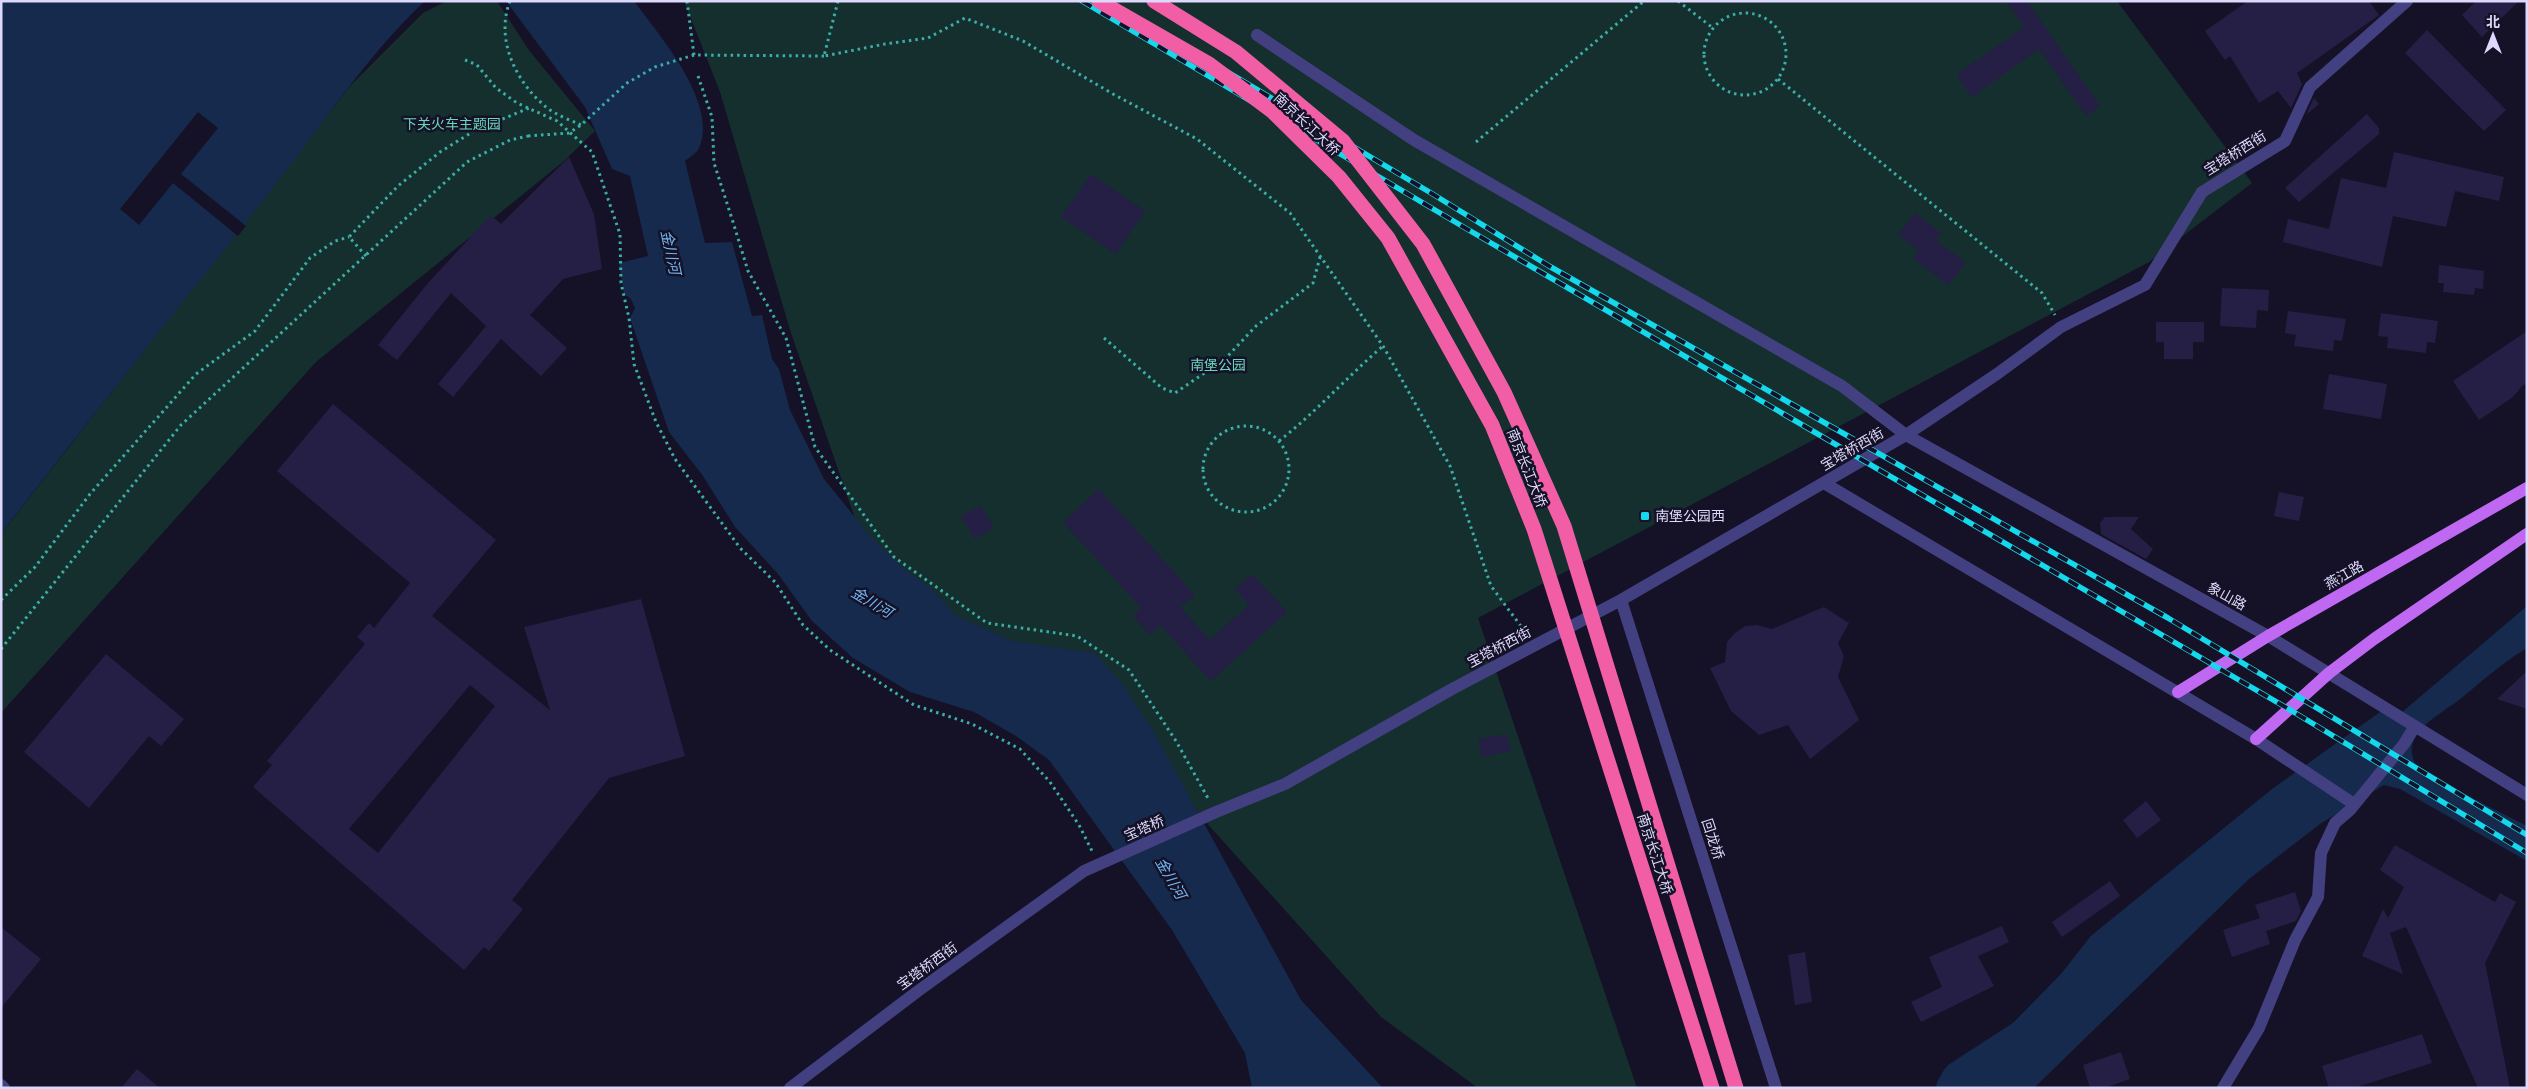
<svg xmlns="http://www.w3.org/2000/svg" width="2528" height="1089" viewBox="0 0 2528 1089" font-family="'IBM Plex Sans','Noto Sans SC',sans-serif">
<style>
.green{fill:#152f2e}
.water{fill:#152a4c}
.pier{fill:#151126}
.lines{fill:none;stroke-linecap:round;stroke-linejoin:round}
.river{stroke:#152a4c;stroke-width:34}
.building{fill:#261f45;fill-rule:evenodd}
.path{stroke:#3aafa8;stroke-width:3;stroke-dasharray:2.5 4;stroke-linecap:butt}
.minor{stroke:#424081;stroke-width:12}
.major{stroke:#bf69f3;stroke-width:12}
.rail-casing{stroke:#14d8ec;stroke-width:5.5}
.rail{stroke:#151126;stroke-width:4;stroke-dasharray:11;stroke-linecap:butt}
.path-bridge{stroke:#3aafa8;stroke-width:3;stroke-dasharray:2.5 4;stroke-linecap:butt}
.highway-bridge{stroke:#f25ea6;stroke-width:15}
.poi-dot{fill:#14d8ec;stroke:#151126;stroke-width:2}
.labels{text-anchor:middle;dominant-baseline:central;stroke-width:5;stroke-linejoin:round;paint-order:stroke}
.park-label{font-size:14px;fill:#6ad7bb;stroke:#151126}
.street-label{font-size:14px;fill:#ddd9fc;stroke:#151126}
.poi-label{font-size:14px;fill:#ddd9fc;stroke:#151126;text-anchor:start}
.water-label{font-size:15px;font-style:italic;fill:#6fb7f4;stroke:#151126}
</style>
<rect width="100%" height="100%" fill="#151126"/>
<path class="green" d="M447,1h50l31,48 67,82 -31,30 -248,201 -315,351v-179l349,-448 73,-73z
M684,1h1433l135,182 -103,79 -671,356 159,470h-159l-97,-71 -221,-246 -290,-209 -80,-232 -70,-238z"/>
<path class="water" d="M1,1h424c-59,55 -103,125 -153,188 -90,115 -182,229 -271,345z
M506,1h128c25,34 85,102 65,147 -2,5 -9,9 -14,13l20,82 27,-1 20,74 10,-1 10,44 7,10 11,41 34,69 47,58 29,29 33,24 22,25 57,26 82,12 27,29 34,52 146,266 82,88h-131l-7,-35 -73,-123 -123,-170 -33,-24 -42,-24 -64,-20 -57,-34 -41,-37 -34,-47 -43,-47 -32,-51 -34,-44 -39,-114 5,-10 -4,-9 -7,-5 -5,-31 29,-7 -18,-80 -18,-7 -27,-62z
M2527,606v42c-25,15 -46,34 -68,52 -15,11 -35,22 -44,38 -7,12 -2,23 4,33l108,55v35l-127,-72 -16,-4 -64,39 -71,55 -215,209h-69l121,-105 74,-68 49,-39z"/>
<path class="pier" d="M198,112l20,16 -37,46 65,52 -8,10 -65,-53 -34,42 -19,-16z"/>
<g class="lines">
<path class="river" d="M1953,1088l6,-10 65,-42 50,-51 29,-37 180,-146 108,-77"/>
</g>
<path class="building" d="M2006,1h21l73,105 -14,10 -47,-67 -67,48 -16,-22 68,-48z
M2248,1h121l10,14 -82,58 5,11 -11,24 -13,-17 -19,12 -29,-47 -5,4 -20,-29z
M2476,1h43l-37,36 -20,-22z
M2427,30l79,80 -22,21 -79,-78z
M2314,98l5,6 -13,11z
M2367,114l12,14v6l-80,68 -14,-14z
M2394,152l110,25 -5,24 -44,-10 -9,36 -53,-11 -11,51 -99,-25 5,-23 41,10 12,-51 45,10z
M569,157l25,57 8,55 -39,10 -33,36 37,33 -26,28 -40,-37 -48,58 -15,-13 48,-58 -35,-33 -54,67 -19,-15 50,-62 63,-68 10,9z
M1091,174l54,37 -29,43 -55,-37z
M1915,213l26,20 -5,7 30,23 -18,22 -35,-27 6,-8 -21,-15z
M2439,265l45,6 -1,18 -8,-1 -1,7 -31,-3 1,-9h-6z
M2222,288l47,2 -1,21 -11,-1 -1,18 -36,-2z
M2288,311l58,8 -4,22 -8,-1 -1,11 -39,-5 2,-11 -11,-2z
M2381,313l57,8 -3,22 -8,-1 -1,11 -39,-5 1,-11 -10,-1z
M2156,322h48v20h-11v17h-29v-17h-8z
M2527,331v53l-4,1 -10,12 -34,23 -26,-39z
M2329,374l58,10 -6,35 -58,-10z
M333,404l163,136 -64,76 118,94 -26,-83 117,-28 44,157 -76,22 -97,122 11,9 -34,42 -5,-4 -20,23 -211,-183 19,-22 -5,-4 98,-117 -8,-7 12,-14 5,5 36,-45 -133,-112zM470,685l25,21 -117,147 -29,-24z
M1099,489l96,106 -15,12 30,33 39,-35 -14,-16 17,-15 35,38 -76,69 -51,-56 -10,10 -17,-19 8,-8 -78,-86z
M2279,492l25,5 -5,24 -25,-5z
M980,505l14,22 -19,12 -14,-23z
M2105,517h34l-8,12 22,20 -7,10 -45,-25 -1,-11z
M1824,607l25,16 -11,20 6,13 -6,21 21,43 -49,39 -22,-34 -29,10 -28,-24 -21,-43 15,-6 2,-20 8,-9 10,-7 12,-1 15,4z
M106,654l78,65 -23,27 -12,-10 -60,72 -65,-56z
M2527,671v38l-30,-10z
M1507,734l4,17 -29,6 -4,-18z
M2146,801l15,19 -24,18 -14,-18z
M2395,845l100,57 5,-9 16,9 -31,61 25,125h-32l-72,-161 -16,6 13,41 -41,-18 21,-47 5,9 16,-31 -24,-17z
M2110,881l10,15 -58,41 -10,-15z
M2295,892l6,19 -5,10 -30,10 4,13 -38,13 -9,-27 37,-12 -5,-13z
M2002,926l7,16 -31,14 16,30 -73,36 -10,-20 31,-15 -13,-30z
M1,927l40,32 -40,49z
M1805,952l7,50 -17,3 -7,-50z
M2422,1034l10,29 -78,25h-25l-7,-22z
M2121,1052l9,27 -26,9h-14l-7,-23z
M137,1069l23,19h-39z"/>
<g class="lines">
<path class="path" d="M510,1c-15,39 6,81 36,106 10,8 24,13 35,18
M687,1l7,54
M838,1l-14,55 61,-12 43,-6 37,-20 58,23 90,53 84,45 93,74 93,133 47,84 20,36 41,120 35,47
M1678,1l35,27
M1704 54a41 41 0 1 1 82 0a41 41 0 1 1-82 0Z
M465,60l12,5 19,23 21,15 40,18 35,31 28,82 1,49 8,35 5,46 22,58 19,37 65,89 35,34 28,43 27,25 84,55 58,19 48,25 30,33 29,43 13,26
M698,76l14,41 2,46 19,59 15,49 38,67 29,109 79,110 93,66 90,13 52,34 47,71 33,59
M1778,79l264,214 13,22
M1476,142l168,-141
M366,256l-17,-19 49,-51 42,-34 34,-21 55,-23
M1104,338l58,50 13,5 50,-34 31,-33 57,-43 7,-26
M1203 469a43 43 0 1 1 86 0a43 43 0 1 1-86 0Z
M1279,441c37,-29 68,-64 104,-95
M1,600l34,-33 55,-73 106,-120 59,-43 55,-73 25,-17 14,-4
M1,649l180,-224 286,-263 43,-22 18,-4"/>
<path class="minor" d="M1257,35l157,105 428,246 64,49 362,201 259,159
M1824,483l432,256 98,65
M1621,600l155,488
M1,1085l3,3
M790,1088l128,-97 166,-120 132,-59 69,-28 167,-95 169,-89 285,-165 91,-61 64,-47 84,-42 57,-93 83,-51 25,-54 97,-86
M2223,1088l36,-60 36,-88 23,-43 3,-44 14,-30 15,-13 54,-66 11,-18"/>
<path class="major" d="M2178,692l90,-56 259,-148
M2256,739l73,-66 45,-34 153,-105"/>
<g class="rail-casing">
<path id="rail" d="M1082,1l385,228 825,482 235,142
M1108,1l323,192 118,73 619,352 359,217"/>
</g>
<use href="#rail" class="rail"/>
<path class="path-bridge" d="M528,136l41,-3 12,-8 46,-42 28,-16 39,-12 130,1"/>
<path class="highway-bridge" d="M1099,1l110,63 63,47 67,66 49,61 104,187 42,104 178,559
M1154,1l82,51 107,89 80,103 81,148 60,134 172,562"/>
</g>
<rect class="poi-dot" x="1640" y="511" width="10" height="10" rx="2.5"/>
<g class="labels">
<g class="park-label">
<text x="452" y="124">下关火车主题园</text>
<text x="1218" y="365">南堡公园</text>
</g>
<g class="street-label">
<text transform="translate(1307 124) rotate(43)">南京长江大桥</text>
<text transform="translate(2235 153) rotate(-32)">宝塔桥西街</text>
<text transform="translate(1852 449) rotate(-30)">宝塔桥西街</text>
<text transform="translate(1527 468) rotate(68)">南京长江大桥</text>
<text transform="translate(2344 575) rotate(-30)">燕江路</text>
<text transform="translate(2227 596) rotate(29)">象山路</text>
<text transform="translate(1499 647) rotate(-28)">宝塔桥西街</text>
<text transform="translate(1144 828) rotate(-24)">宝塔桥</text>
<text transform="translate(1713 839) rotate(72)">回龙桥</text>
<text transform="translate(1655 854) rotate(72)">南京长江大桥</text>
<text transform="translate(927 966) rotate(-36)">宝塔桥西街</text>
</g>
<g class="poi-label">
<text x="1655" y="516">南堡公园西</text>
</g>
<g class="water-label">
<text transform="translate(671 252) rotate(78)">金川河</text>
<text transform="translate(872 602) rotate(31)">金川河</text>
<text transform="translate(1171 878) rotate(60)">金川河</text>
</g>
</g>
<rect width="2528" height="1089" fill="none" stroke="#ddd9fc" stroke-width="5"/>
<g transform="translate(2493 35)" stroke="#151126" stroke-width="4" paint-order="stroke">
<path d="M0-4L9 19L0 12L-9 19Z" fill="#ddd9fc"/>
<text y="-8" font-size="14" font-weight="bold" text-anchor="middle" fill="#ddd9fc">北</text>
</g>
</svg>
